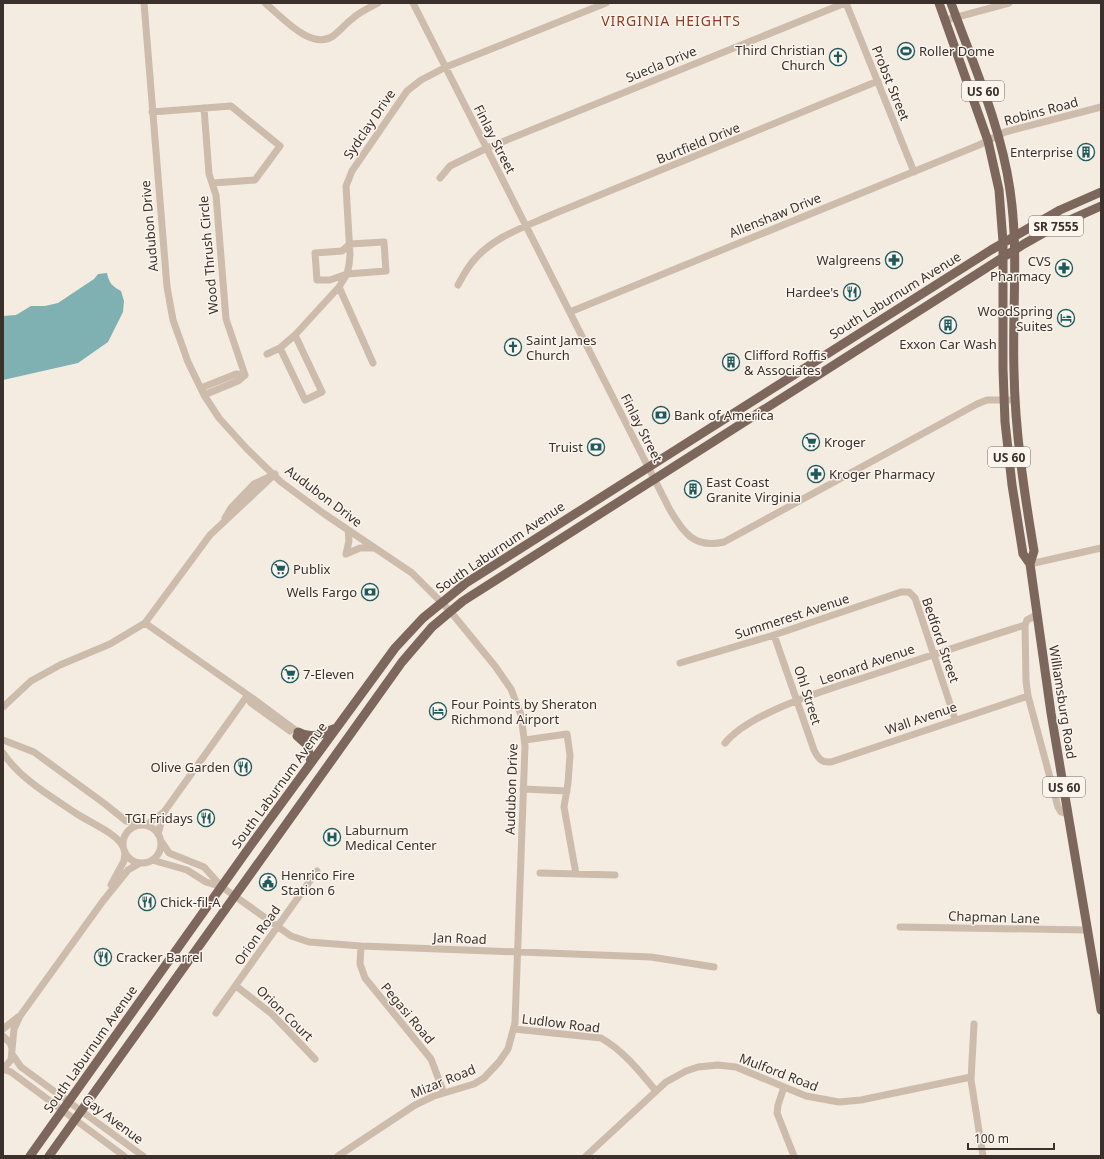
<svg xmlns="http://www.w3.org/2000/svg" width="1104" height="1159" viewBox="0 0 1104 1159" font-family="'Noto Sans',sans-serif">
<style>
.water{fill:#7fb0b2}
.lines{fill:none;stroke-linecap:round;stroke-linejoin:round}
.minor{stroke:#cdbbac;stroke-width:7}
.major{stroke:#7d675c;stroke-width:9}
.labels{text-anchor:middle;dominant-baseline:central;stroke-width:3;stroke-linejoin:round;paint-order:stroke}
.shield{fill:#fbf5ee;stroke:#756b66;stroke-width:1}
.shield-label{font-size:12px;font-weight:bold;fill:#3b302b}
.poi-label{font-size:13px;fill:#3b302b;stroke:#fbf5ee;text-anchor:start}
.street-label{font-size:13px;fill:#3b302b;stroke:#fbf5ee}
.neighbourhood-label{font-size:14px;letter-spacing:1px;fill:#8c3b22;stroke:#fbf5ee}
</style>
<rect width="100%" height="100%" fill="#f4ebe1"/>
<path class="water" d="M107,273c2,10 5,13 14,18l3,10 -1,11 -15,30 -30,21 -75,17v-64l13,-1 15,-9h14l13,-3 36,-24 4,-5z"/>
<g class="lines">
<path class="minor" d="M144,3l23,284 6,33 15,42 16,33 15,23 28,31 34,33 42,31 89,60 38,38 45,55 16,23 10,26 4,31 -10,277 -7,26 -9,13 -15,16 -10,6 -40,12 -19,9 -77,51
M265,3c17,14 46,48 68,33 7,-5 12,-12 19,-17 7,-7 17,-11 26,-16
M413,3l257,507c13,22 24,39 54,32l253,-138 10,-4h28
M846,3l68,169
M946,20l63,-17
M204,108l5,66 7,21 10,124 19,56
M152,112l79,-6 49,40 -25,34 -42,3
M440,178l10,-12 37,-18 358,-145
M384,242l2,29 -39,3 -17,6h-13l-2,-27 27,-2 8,-7z
M458,285c5,-9 10,-19 17,-26 20,-23 50,-32 76,-44l327,-134
M339,287l34,76
M570,312l409,-167 26,-13 96,-25
M280,348l25,52 17,-8 -27,-57
M267,354l13,-6 15,-13 44,-48 8,-13 2,-9 1,-10 -4,-69 6,-15 55,-80 14,-11 25,-13 160,-64
M201,388l35,-14 9,1
M204,395l34,-14 7,-6
M225,518l6,-10 23,-24 15,-7
M346,554l14,-6h13
M346,554l3,-13 -1,-11
M1030,564l71,-16
M1037,615l-10,5 -2,5 1,56 2,15 30,111 3,5 7,2
M145,623l110,77 43,32
M774,635l40,115c4,8 7,13 17,12l197,-66
M680,663l94,-28 127,-43h8l6,6 40,121
M247,696l4,7 39,28
M3,707l28,-26 29,-16 50,-21 35,-21 65,-88 65,-61
M3,740l31,12 71,52 21,17 14,4
M525,740l42,-6 3,21 -2,28 -4,24 12,67
M725,743c26,-32 107,-55 147,-68 51,-17 102,-34 153,-50
M3,753c17,26 49,44 74,61 12,8 41,20 46,33
M523,789l44,2
M146,825l18,-13 83,-116
M123 844a19 19 0 1 1 38 0a19 19 0 1 1-38 0Z
M158,834l6,-22
M161,841l8,12 35,14 18,20 69,49 18,6 52,4 290,11 63,10
M152,860l35,10 19,12 16,5
M540,873l75,2
M111,885l13,-24 1,-9
M900,927l187,3
M361,946l-1,18 5,14 66,81 13,34
M236,986l36,28 43,45
M216,1013l101,-142
M974,1024l-3,56 12,76
M3,1029l15,-12
M514,1029l87,9c23,13 39,34 55,53
M3,1036l7,7 2,5
M12,1054l9,13 122,89
M3,1069l8,-9 3,-31 6,-13 83,-115 25,-31 12,-7
M3,1069l8,3 113,84
M784,1087l-6,18 -1,8 17,43
M586,1156l80,-74 20,-11 12,-4 20,-2 18,2 70,29 33,6 22,-2 110,-23"/>
<path class="major" d="M939,3l49,138 11,49 4,52v127l2,53 7,63 11,69 7,10
M951,3c22,61 50,123 59,187 9,60 2,121 4,181 1,61 10,120 20,180l-4,13 21,149 50,297
M298,732c14,8 24,1 38,-4
M297,736l10,9 4,17
M30,1156l221,-311 144,-197 28,-30 43,-35 525,-333 69,-40 41,-18
M49,1156l353,-494 30,-35 31,-26 561,-357 30,-17 47,-21"/>
</g>
<defs>
<g id="stadium-ring" transform="scale(0.9)"><circle r="9.5" fill="#fbf5ee" stroke="#1f5a5e" stroke-width="1.5"/><path d="M0-5a6.5 5 0 1 0 0 10a6.5 5 0 1 0 0-10ZM-3.5-1.8h7v3.6h-7Z" fill="#1f5a5e"/></g>
<g id="church-ring" transform="scale(0.9)"><circle r="9.5" fill="#fbf5ee" stroke="#1f5a5e" stroke-width="1.5"/><path d="M-1.2-6h2.4v3.5h3.3v2.4h-3.3V6h-2.4V-.1h-3.3v-2.4h3.3Z" fill="#1f5a5e"/></g>
<g id="building-ring" transform="scale(0.9)"><circle r="9.5" fill="#fbf5ee" stroke="#1f5a5e" stroke-width="1.5"/><path d="M-4-6H4V6H1V3H-1V6H-4ZM-2.5-4.3h1.7v1.8h-1.7ZM.8-4.3h1.7v1.8H.8ZM-2.5-1h1.7V.8h-1.7ZM.8-1h1.7V.8H.8Z" fill="#1f5a5e"/></g>
<g id="pharmacy-ring" transform="scale(0.9)"><circle r="9.5" fill="#fbf5ee" stroke="#1f5a5e" stroke-width="1.5"/><path d="M-2-6h4v4h4v4h-4v4h-4v-4h-4v-4h4Z" fill="#1f5a5e"/></g>
<g id="restaurant-ring" transform="scale(0.9)"><circle r="9.5" fill="#fbf5ee" stroke="#1f5a5e" stroke-width="1.5"/><path d="M-5-6h1v4h1v-4h1v4h1v-4h1v5L-1.5 .5V6h-2V.5L-5-1ZM5-6V6H3V1.5H1.5Q1.5-4 5-6Z" fill="#1f5a5e"/></g>
<g id="hotel-ring" transform="scale(0.9)"><circle r="9.5" fill="#fbf5ee" stroke="#1f5a5e" stroke-width="1.5"/><path d="M-6-4.5h1.5V1H6V5H4.5V3h-9V5H-6ZM-4 0a1.8 1.8 0 1 1 3.6 0ZM.5 0V-2.5h3Q6-2.5 6 0Z" fill="#1f5a5e"/></g>
<g id="bank-ring" transform="scale(0.9)"><circle r="9.5" fill="#fbf5ee" stroke="#1f5a5e" stroke-width="1.5"/><path d="M-6-4H6V4H-6ZM0-2.3a2.3 2.3 0 1 0 0 4.6a2.3 2.3 0 1 0 0-4.6Z" fill="#1f5a5e"/></g>
<g id="supermarket-ring" transform="scale(0.9)"><circle r="9.5" fill="#fbf5ee" stroke="#1f5a5e" stroke-width="1.5"/><path d="M-6-5.5h2.5l.6 2H6L4.5 2H-2.5L-4.4-4H-6ZM-1.5 3.2a1.3 1.3 0 1 0 .1 0ZM3 3.2a1.3 1.3 0 1 0 .1 0Z" fill="#1f5a5e"/></g>
<g id="hospital-ring" transform="scale(0.9)"><circle r="9.5" fill="#fbf5ee" stroke="#1f5a5e" stroke-width="1.5"/><path d="M-5-5h3v3.5h4V-5h3V5h-3V1.5h-4V5h-3Z" fill="#1f5a5e"/></g>
<g id="civic-ring" transform="scale(0.9)"><circle r="9.5" fill="#fbf5ee" stroke="#1f5a5e" stroke-width="1.5"/><path d="M-.6-6.5H3V-4.5H.6V-3L4-1V1h2V6H-6V1h2V-1L-.6-3ZM-1.2 2.5V6h2.4V2.5Z" fill="#1f5a5e"/></g>
</defs>
<g fill-rule="evenodd">
<use href="#stadium-ring" x="906" y="51"/>
<use href="#church-ring" x="838" y="57"/>
<use href="#building-ring" x="1086" y="152"/>
<use href="#pharmacy-ring" x="894" y="260"/>
<use href="#pharmacy-ring" x="1064" y="268"/>
<use href="#restaurant-ring" x="852" y="292"/>
<use href="#hotel-ring" x="1066" y="318"/>
<use href="#building-ring" x="948" y="325"/>
<use href="#church-ring" x="513" y="347"/>
<use href="#building-ring" x="731" y="362"/>
<use href="#bank-ring" x="661" y="415"/>
<use href="#supermarket-ring" x="811" y="442"/>
<use href="#bank-ring" x="596" y="447"/>
<use href="#pharmacy-ring" x="816" y="474"/>
<use href="#building-ring" x="693" y="489"/>
<use href="#supermarket-ring" x="280" y="569"/>
<use href="#bank-ring" x="370" y="592"/>
<use href="#supermarket-ring" x="290" y="674"/>
<use href="#hotel-ring" x="438" y="711"/>
<use href="#restaurant-ring" x="243" y="767"/>
<use href="#restaurant-ring" x="206" y="818"/>
<use href="#hospital-ring" x="332" y="837"/>
<use href="#civic-ring" x="268" y="882"/>
<use href="#restaurant-ring" x="147" y="902"/>
<use href="#restaurant-ring" x="103" y="957"/>
</g>
<g class="labels">
<g class="shield">
<rect x="962" y="81" width="42" height="20" rx="3"/>
<rect x="1029" y="216" width="54" height="20" rx="3"/>
<rect x="988" y="447" width="42" height="20" rx="3"/>
<rect x="1043" y="777" width="42" height="20" rx="3"/>
</g>
<g class="shield-label">
<text x="983" y="91">US 60</text>
<text x="1056" y="226">SR 7555</text>
<text x="1009" y="457">US 60</text>
<text x="1064" y="787">US 60</text>
</g>
<g class="poi-label">
<text x="825" y="50" text-anchor="end">Third Christian<tspan x="825" dy="15">Church</tspan></text>
<text x="919" y="51">Roller Dome</text>
<text x="1073" y="152" text-anchor="end">Enterprise</text>
<text x="881" y="260" text-anchor="end">Walgreens</text>
<text x="1051" y="261" text-anchor="end">CVS<tspan x="1051" dy="15">Pharmacy</tspan></text>
<text x="839" y="292" text-anchor="end">Hardee's</text>
<text x="1053" y="311" text-anchor="end">WoodSpring<tspan x="1053" dy="15">Suites</tspan></text>
<text x="526" y="340">Saint James<tspan x="526" dy="15">Church</tspan></text>
<text x="948" y="344" text-anchor="middle">Exxon Car Wash</text>
<text x="744" y="355">Clifford Roffis<tspan x="744" dy="15">&amp; Associates</tspan></text>
<text x="674" y="415">Bank of America</text>
<text x="824" y="442">Kroger</text>
<text x="583" y="447" text-anchor="end">Truist</text>
<text x="829" y="474">Kroger Pharmacy</text>
<text x="706" y="482">East Coast<tspan x="706" dy="15">Granite Virginia</tspan></text>
<text x="293" y="569">Publix</text>
<text x="357" y="592" text-anchor="end">Wells Fargo</text>
<text x="303" y="674">7-Eleven</text>
<text x="451" y="704">Four Points by Sheraton<tspan x="451" dy="15">Richmond Airport</tspan></text>
<text x="230" y="767" text-anchor="end">Olive Garden</text>
<text x="193" y="818" text-anchor="end">TGI Fridays</text>
<text x="345" y="830">Laburnum<tspan x="345" dy="15">Medical Center</tspan></text>
<text x="281" y="875">Henrico Fire<tspan x="281" dy="15">Station 6</tspan></text>
<text x="160" y="902">Chick-fil-A</text>
<text x="116" y="957">Cracker Barrel</text>
</g>
<g class="street-label">
<text transform="translate(661 64) rotate(-22)">Suecla Drive</text>
<text transform="translate(891 83) rotate(68)">Probst Street</text>
<text transform="translate(1041 111) rotate(-15)">Robins Road</text>
<text transform="translate(369 124) rotate(-56)">Sydclay Drive</text>
<text transform="translate(495 139) rotate(63)">Finlay Street</text>
<text transform="translate(698 143) rotate(-22)">Burtfield Drive</text>
<text transform="translate(775 215) rotate(-22)">Allenshaw Drive</text>
<text transform="translate(149 226) rotate(-95)">Audubon Drive</text>
<text transform="translate(208 255) rotate(-95)">Wood Thrush Circle</text>
<text transform="translate(895 295) rotate(-32)">South Laburnum Avenue</text>
<text transform="translate(642 428) rotate(63)">Finlay Street</text>
<text transform="translate(324 496) rotate(37)">Audubon Drive</text>
<text transform="translate(500 547) rotate(-34)">South Laburnum Avenue</text>
<text transform="translate(792 616) rotate(-18)">Summerest Avenue</text>
<text transform="translate(941 640) rotate(71)">Bedford Street</text>
<text transform="translate(867 664) rotate(-19)">Leonard Avenue</text>
<text transform="translate(808 695) rotate(72)">Ohl Street</text>
<text transform="translate(1063 702) rotate(81)">Williamsburg Road</text>
<text transform="translate(921 718) rotate(-19)">Wall Avenue</text>
<text transform="translate(279 785) rotate(-54)">South Laburnum Avenue</text>
<text transform="translate(511 789) rotate(-88)">Audubon Drive</text>
<text transform="translate(994 917) rotate(2)">Chapman Lane</text>
<text transform="translate(257 935) rotate(-55)">Orion Road</text>
<text transform="translate(460 938) rotate(2)">Jan Road</text>
<text transform="translate(285 1013) rotate(44)">Orion Court</text>
<text transform="translate(408 1013) rotate(50)">Pegasi Road</text>
<text transform="translate(561 1023) rotate(7)">Ludlow Road</text>
<text transform="translate(90 1049) rotate(-55)">South Laburnum Avenue</text>
<text transform="translate(779 1072) rotate(21)">Mulford Road</text>
<text transform="translate(443 1081) rotate(-22)">Mizar Road</text>
<text transform="translate(113 1119) rotate(37)">Gay Avenue</text>
</g>
<g class="neighbourhood-label">
<text x="671" y="20">VIRGINIA HEIGHTS</text>
</g>
</g>
<rect width="1104" height="1159" fill="none" stroke="#3b302b" stroke-width="8"/>
<path d="M968 1143v6h86v-6" fill="none" stroke="#3b302b" stroke-width="2"/>
<text x="974" y="1143" font-size="12" fill="#3b302b" stroke="#fbf5ee" stroke-width="3" paint-order="stroke">100 m</text>
</svg>
